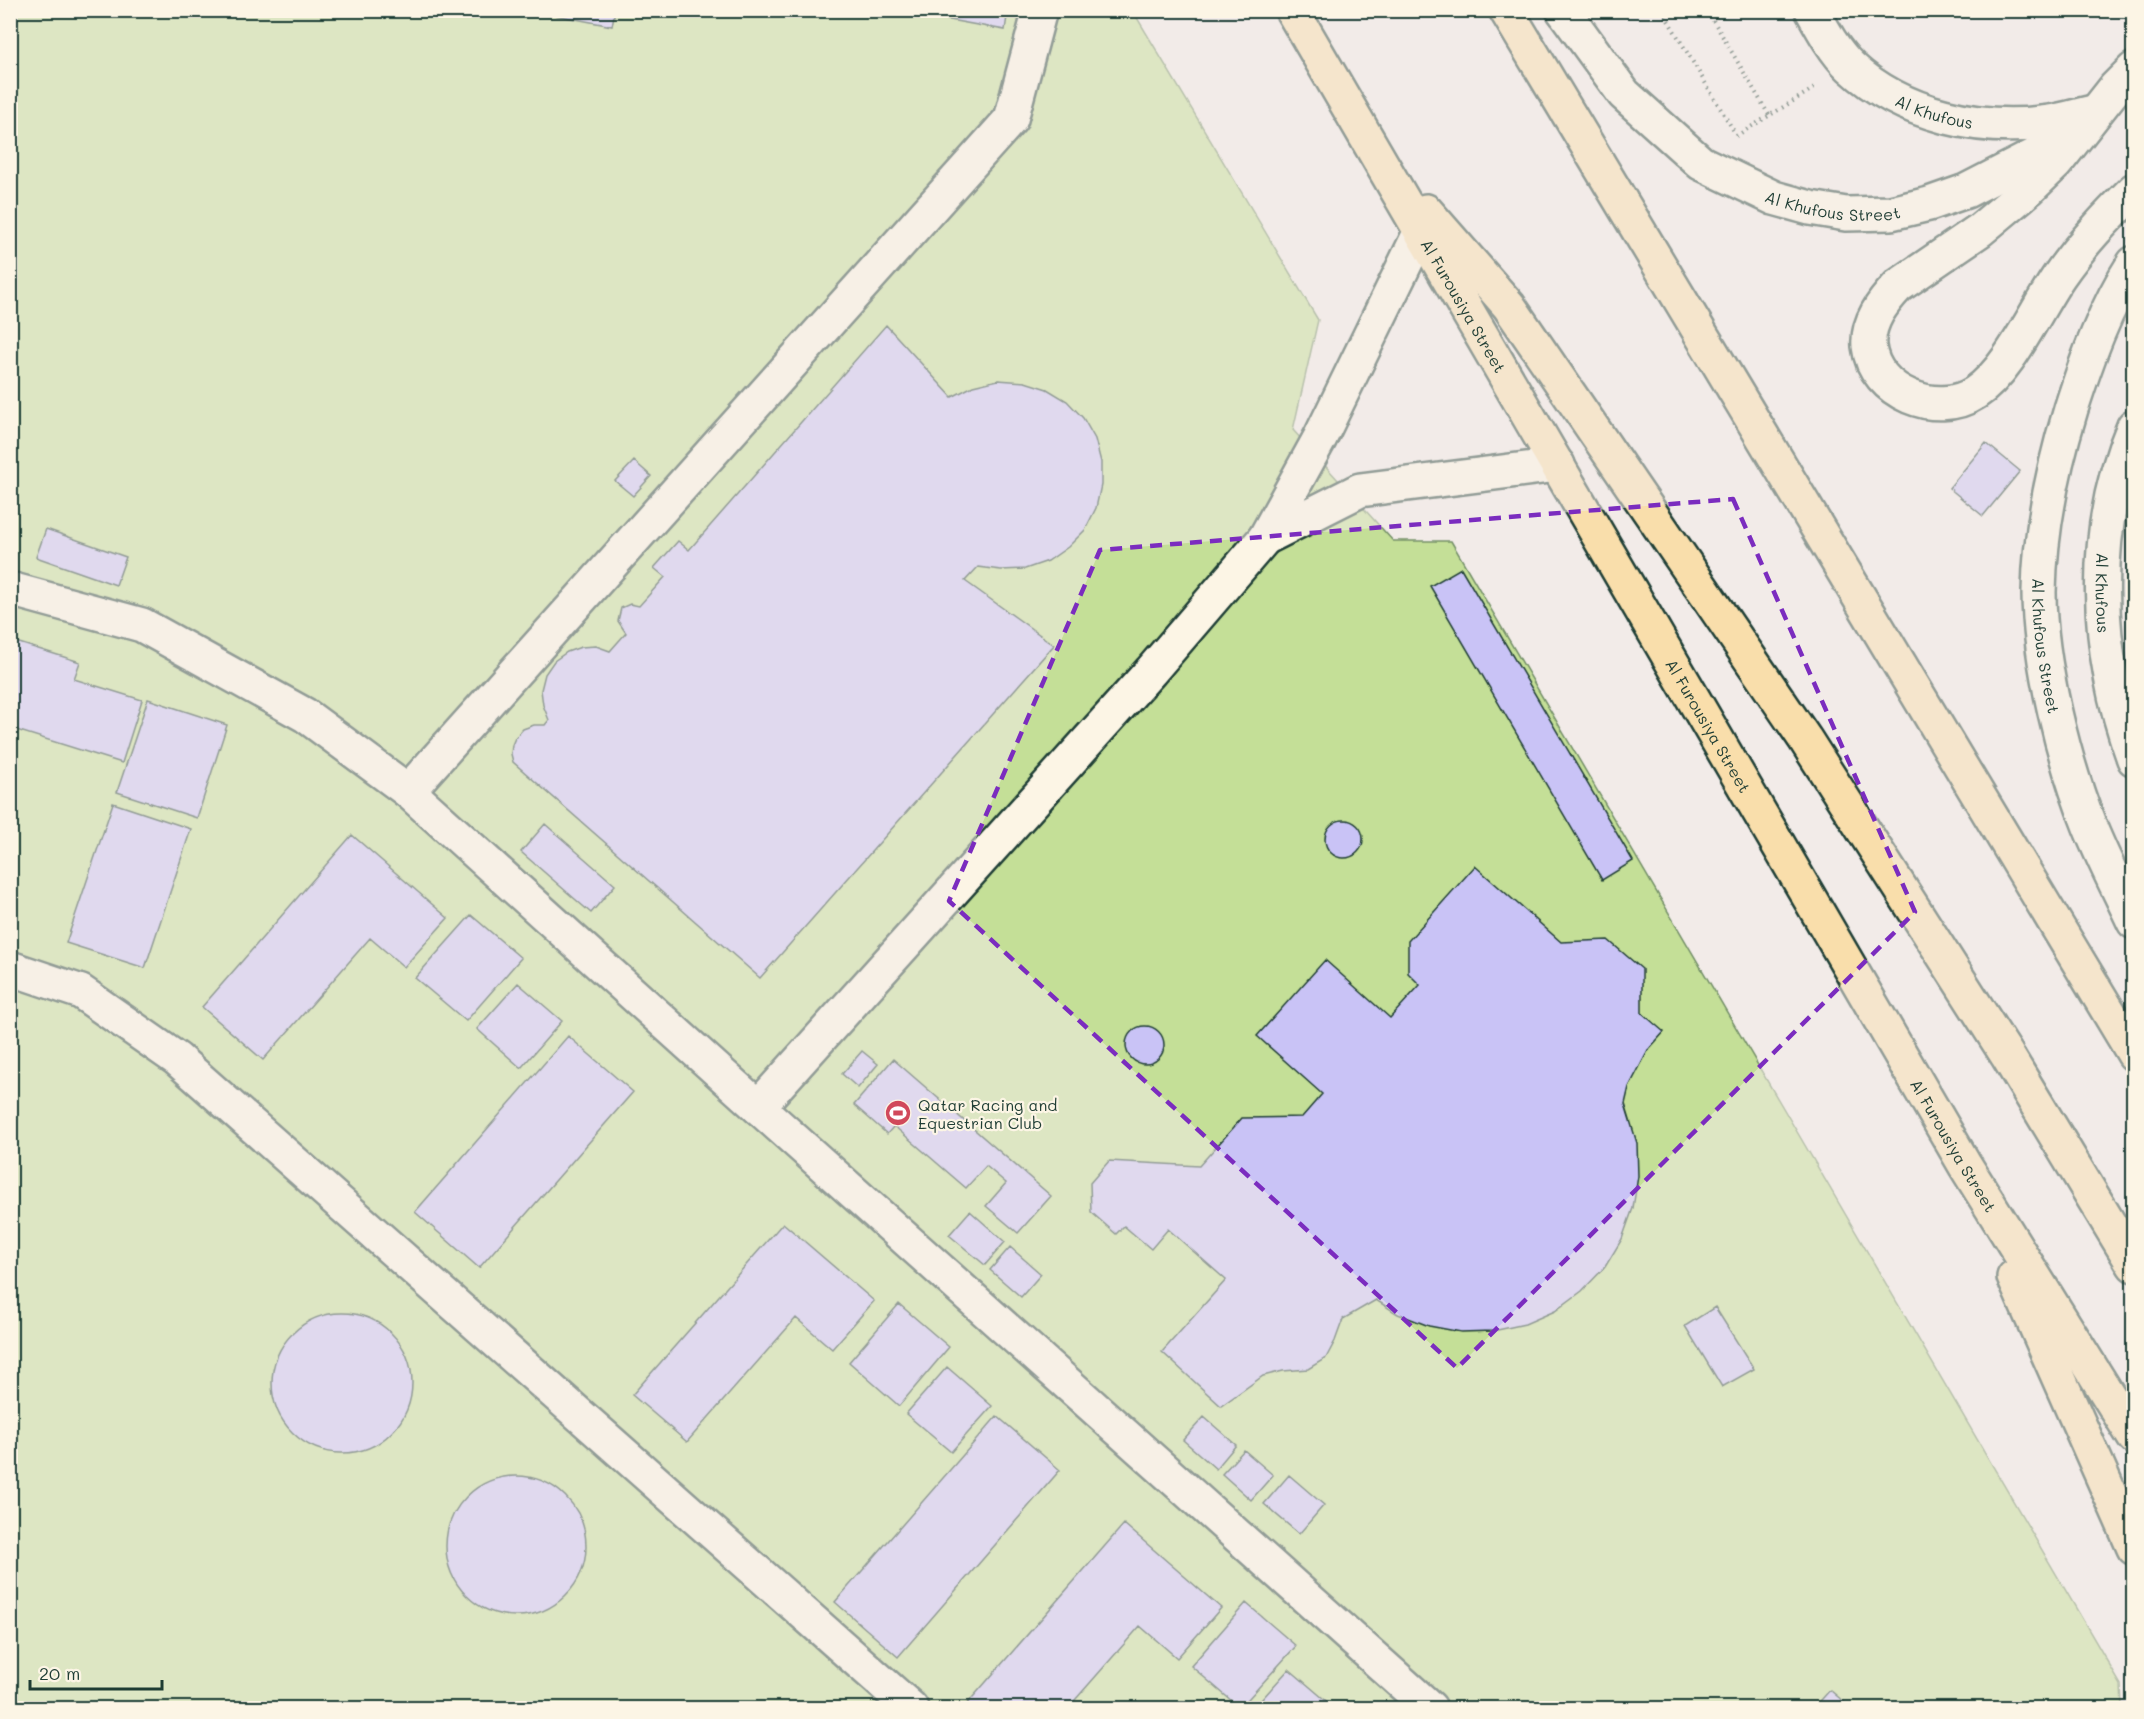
<svg xmlns="http://www.w3.org/2000/svg" width="2144" height="1719" viewBox="0 0 2144 1719" font-family="Mali,sans-serif">
<style>
.garden{fill:#c4df97;stroke:#728e66;stroke-width:1.5}
.building{fill:#c9c3f6;stroke:#1f3d34;stroke-width:1.5}
.lines{fill:none;stroke-linecap:round;stroke-linejoin:round}
.minor-casing{stroke:#1f3d34;stroke-width:38}
.highway-casing{stroke:#1f3d34;stroke-width:38}
.path{stroke:#1f3d34;stroke-width:4;stroke-dasharray:1.5 4.5;stroke-linecap:butt}
.minor{stroke:#fcf5e5;stroke-width:33}
.highway{stroke:#f9deab;stroke-width:33}
.marked{fill:none;stroke:#7b2cbf;stroke-width:4.5;stroke-dasharray:12 8;stroke-linejoin:round}
.labels{text-anchor:middle;dominant-baseline:central;stroke-width:4.5;stroke-linejoin:round;paint-order:stroke}
.street-label{font-size:16px;fill:#1f3d34;stroke:#fcf5e5}
.poi-label{font-size:16px;fill:#1f3d34;stroke:#fcf5e5;text-anchor:start}
</style>
<rect width="100%" height="100%" fill="#f2ebe8"/>
<filter id="ink" filterUnits="userSpaceOnUse"><feTurbulence type="fractalNoise" baseFrequency=".0167" numOctaves="2"/><feDisplacementMap in="SourceGraphic" scale="12" xChannelSelector="R" yChannelSelector="G"/><feConvolveMatrix kernelMatrix="1 2 1 2 8 2 1 2 1" color-interpolation-filters="sRGB"/></filter>
<g filter="url(#ink)">
<path class="garden" d="M11,10l1122,1 185,309 -25,110 100,111h58l670,1144 1,23h-2111z"/>
<path class="building" d="M529,10h86l-3,16z
M895,10h113l-3,20z
M886,325l66,72 21,-11 25,-6 27,2 22,7 20,12 16,17 12,21 6,23v23l-5,23 -11,22 -17,17 -20,14 -23,8 -24,1 -23,-3 -13,14 89,64 -294,333 -247,-216 -2,-8 1,-9 3,-7 8,-9 11,-4h11l4,-5 -6,-15 -2,-15 4,-16 9,-13 13,-9 14,-5 15,-1 14,5 16,-18 -8,-12 3,-13 9,-4 9,2 26,-29 -11,-9 24,-27 11,9z
M1986,443l34,28 -37,45 -34,-28z
M634,461l17,15 -18,20 -18,-15z
M46,529l80,28 -10,28 -80,-28z
M1461,568l172,293 -31,19 -172,-294z
M16,642l64,20 -6,17 68,21 -20,63 -112,-35v-69z
M148,699l79,26 -30,93 -80,-26z
M113,803l78,26 -46,139 -79,-25z
M1325 839a19 19 0 1 1 38 0a19 19 0 1 1-38 0Z
M545,824l70,61 -24,28 -70,-61z
M352,835l96,83 -44,49 -34,-29 -107,122 -61,-53z
M1475,866l86,76 47,-2 34,29v44l22,19 -15,17 -20,38 -4,17 12,39 1,33 -5,32 -11,31 -17,28 -23,24 -27,20 -30,13 -32,7 -32,1 -32,-6 -31,-12 -22,-14 -33,19 -8,22 -9,17 -18,11 -25,2 -20,5 -42,30 -59,-54 64,-72 -58,-51 -17,20 -27,-23 -8,8 -25,-22 -1,-29 19,-22 90,5 43,-48 60,-1 20,-23 -65,-58 68,-76 65,58 30,-33 -12,-12v-32z
M471,915l50,43 -55,63 -51,-43z
M518,983l44,38 -41,47 -44,-39z
M1126 1045a19 19 0 1 1 38 0a19 19 0 1 1-38 0Z
M568,1036l65,56 -154,176 -64,-56z
M862,1051l16,13 -20,24 -16,-14z
M893,1059l158,137 -33,37 -32,-27 20,-23 -20,-17 -20,22 -72,-62 -7,8 -33,-29z
M970,1211l35,31 -20,23 -36,-30z
M783,1223l91,78 -42,48 -36,-31 -109,124 -55,-47z
M1010,1247l31,27 -20,23 -31,-27z
M899,1304l50,43 -50,59 -50,-44z
M1715,1307l39,62 -32,18 -37,-61z
M272 1383a70 70 0 1 1 140 0a70 70 0 1 1-140 0Z
M947,1367l45,39 -41,46 -45,-38z
M997,1416l63,54 -162,187 -63,-55z
M1204,1417l32,28 -20,24 -33,-29z
M1244,1450l29,25 -22,25 -29,-26z
M1289,1475l35,30 -25,29 -35,-30z
M446 1546a70 70 0 1 1 140 0a70 70 0 1 1-140 0Z
M1124,1524l97,84 -44,50 -37,-32 -72,82h-98l-4,-3z
M1246,1603l50,43 -56,62 -49,-42z
M1289,1669l42,36 -3,3h-74z
M1830,1690l21,18h-37z"/>
<g class="lines">
<g class="minor-casing">
<g id="minor">
<path id="s1" d="M1563,10l61,84 77,69 73,35 36,10 36,6 45,-1 38,-9 37,-13 101,-52"/>
<path id="s2" d="M1812,10c11,20 23,42 39,57 52,48 130,65 198,55 15,-2 30,-7 45,-10"/>
<path d="M2134,69l-19,19 -59,75 -27,26 -49,41 -82,56c-15,16 -31,36 -29,60 5,47 68,72 106,47 34,-22 60,-82 84,-117 22,-32 48,-59 75,-86"/>
<path id="s3" d="M2134,263c-29,45 -47,96 -63,146 -18,59 -31,121 -32,183 0,70 25,170 51,235 13,32 29,63 44,95"/>
<path id="s4" d="M2134,426c-45,106 -39,227 0,333"/>
<path d="M1265,538l95,-48 198,-25"/>
<path d="M10,589l132,36 163,90 103,76 350,316 672,601"/>
<path d="M408,791l603,-672 29,-109"/>
<path d="M10,968l71,24 96,67 734,649"/>
<path d="M758,1107l393,-436 114,-133 55,-100 101,-207"/>
</g>
</g>
<g class="highway-casing">
<g id="highway">
<path id="s5" d="M1292,10l673,1155 169,272"/>
<path d="M1506,10l628,1044"/>
<path d="M1426,211l83,95 296,433 202,316 127,210"/>
<path d="M2014,1277l120,271"/>
</g>
</g>
<path class="path" d="M1662,10l73,123
M1707,10l62,105
M1736,136l80,-49"/>
<use href="#minor" class="minor"/>
<use href="#highway" class="highway"/>
</g>
</g>
<path d="M0 0H2144V1719H0ZM1733,499l182,413 -458,456 -508,-467 151,-351z" fill="#f2ebe8" fill-opacity=".55" fill-rule="evenodd"/>
<path class="marked" d="M1733,499l182,413 -458,456 -508,-467 151,-351z"/>
<defs>
<g id="stadium-disc" transform="scale(1.35)"><circle r="9.5" fill="#d1495b" stroke="#fcf5e5"/><path d="M0-5a6.5 5 0 1 0 0 10a6.5 5 0 1 0 0-10ZM-3.5-1.8h7v3.6h-7Z" fill="#fff"/></g>
</defs>
<g fill-rule="evenodd">
<use href="#stadium-disc" x="898" y="1113"/>
</g>
<g class="labels">
<g class="street-label">
<text stroke="none"><textPath href="#s2" startOffset="165">Al Khufous</textPath></text>
<text stroke="none"><textPath href="#s1" startOffset="348">Al Khufous Street</textPath></text>
<text stroke="none"><textPath href="#s5" startOffset="342">Al Furousiya Street</textPath></text>
<text stroke="none"><textPath href="#s4" startOffset="171">Al Khufous</textPath></text>
<text stroke="none"><textPath href="#s3" startOffset="400">Al Khufous Street</textPath></text>
<text stroke="none"><textPath href="#s5" startOffset="828">Al Furousiya Street</textPath></text>
<text stroke="none"><textPath href="#s5" startOffset="1314">Al Furousiya Street</textPath></text>
</g>
<g class="poi-label">
<text x="918" y="1104">Qatar Racing and<tspan x="918" dy="18">Equestrian Club</tspan></text>
</g>
</g>
<rect width="2144" height="1719" fill="none" stroke="#fcf5e5" stroke-width="36"/>
<rect x="18" y="18" width="2108" height="1683" fill="none" stroke="#1f3d34" stroke-width="2" filter="url(#ink)"/>
<path d="M30 1680v9h132v-9" fill="none" stroke="#1f3d34" stroke-width="3"/>
<text x="39" y="1680" font-size="18" fill="#1f3d34" stroke="#fcf5e5" stroke-width="4.5" paint-order="stroke">20 m</text>
</svg>
